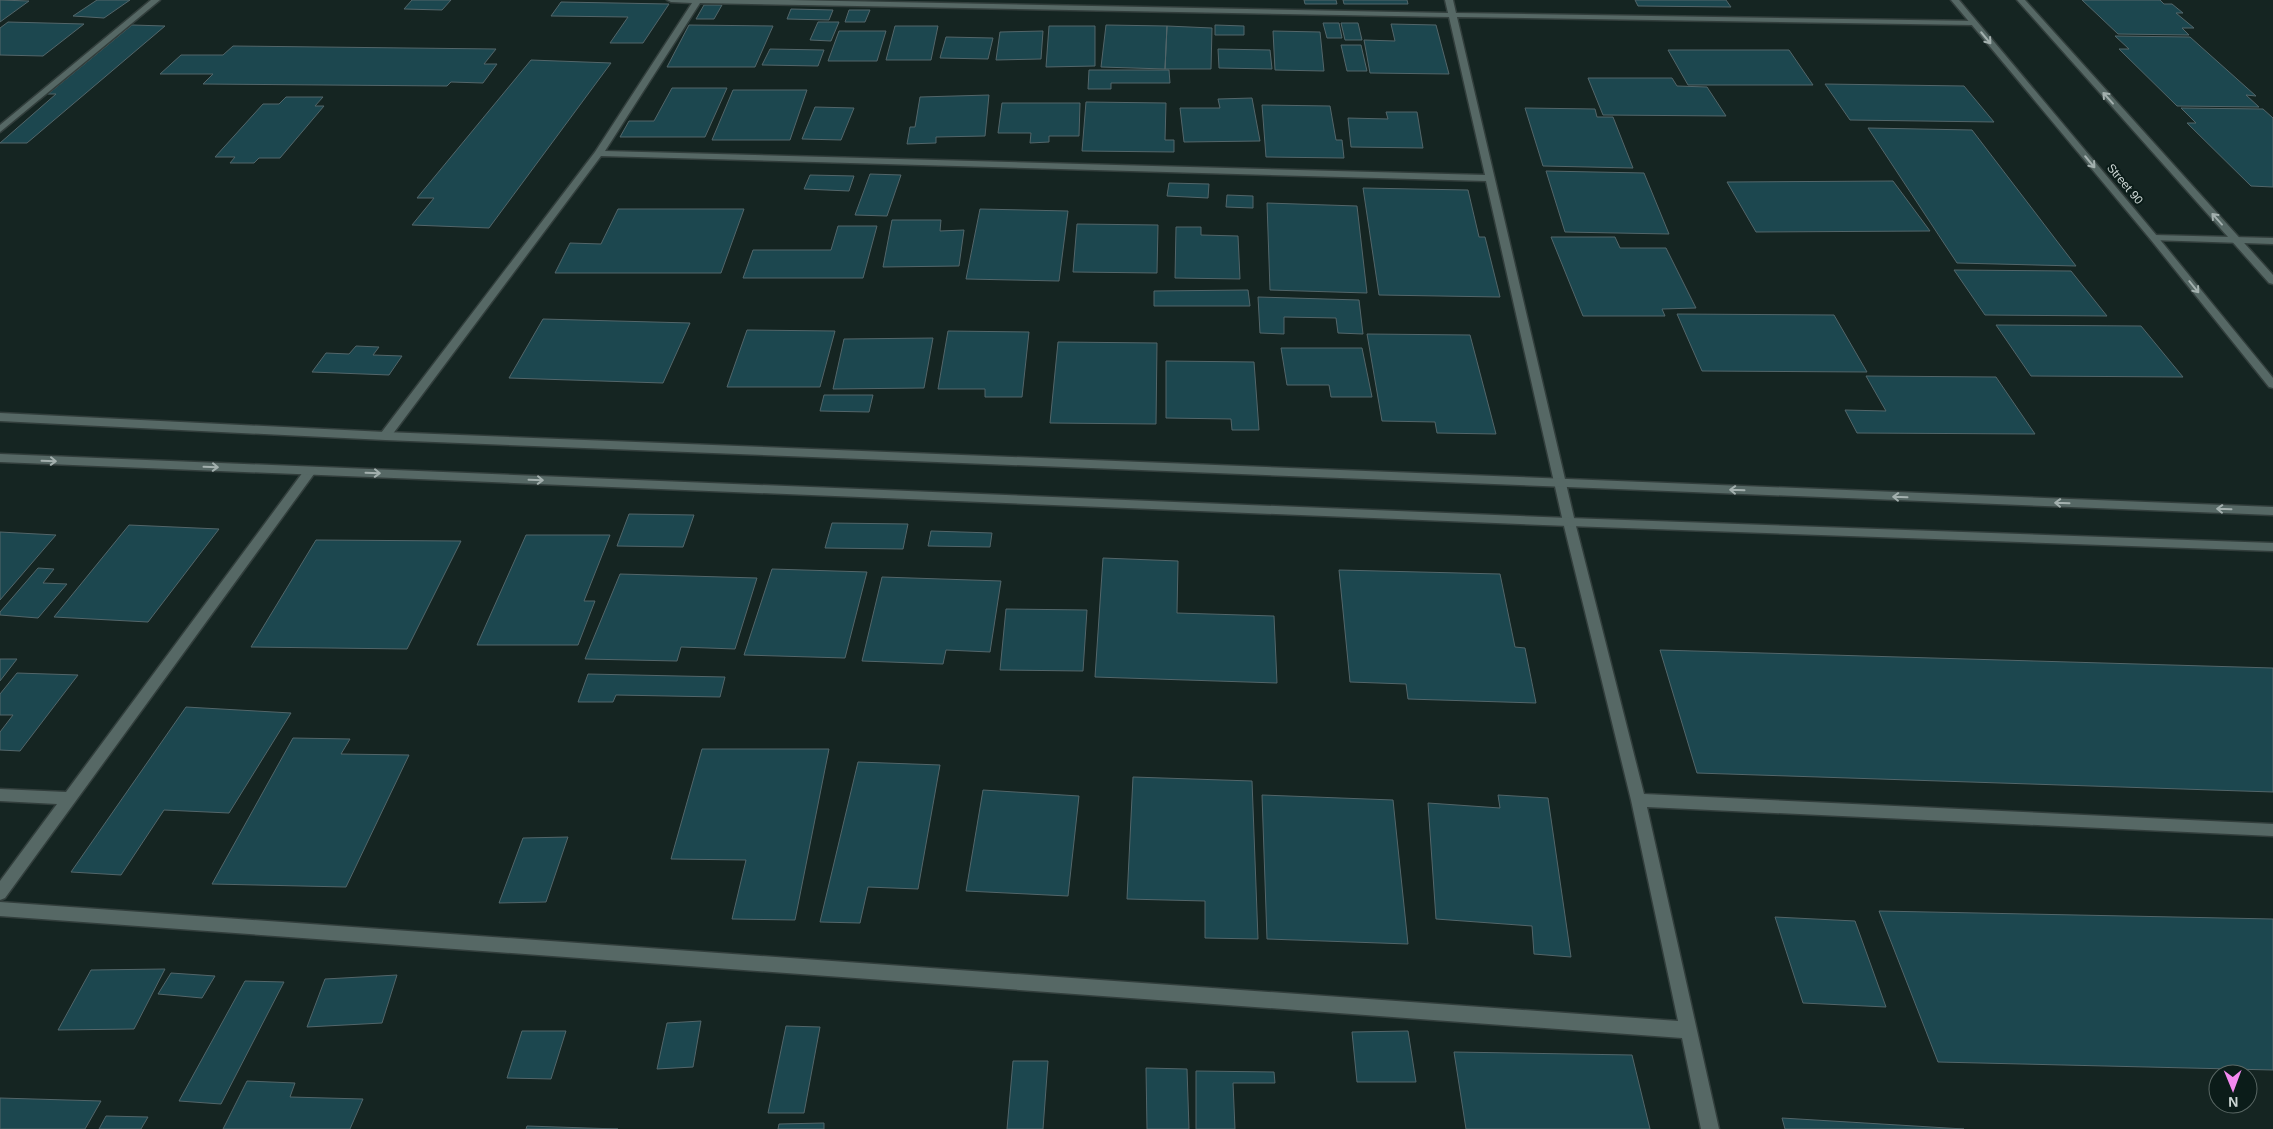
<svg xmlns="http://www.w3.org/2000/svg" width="2273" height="1129" viewBox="0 0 2273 1129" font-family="Arial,sans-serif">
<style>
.building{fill:#1c474f;stroke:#53666a}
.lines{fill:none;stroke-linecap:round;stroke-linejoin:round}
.street-casing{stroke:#323e3c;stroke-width:3}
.secondary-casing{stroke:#323e3c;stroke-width:3}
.street{fill:#566865;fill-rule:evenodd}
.secondary{fill:#566865;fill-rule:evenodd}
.oneway{stroke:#a3b0ae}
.labels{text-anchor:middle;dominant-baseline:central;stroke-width:4;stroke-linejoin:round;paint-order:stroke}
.far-street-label{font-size:12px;fill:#cdd7d5;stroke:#0b1c19}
</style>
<rect width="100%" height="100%" fill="#152522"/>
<path class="building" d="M0,0l29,1 -29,21z
M97,0h33l-26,18 -31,-2z
M412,0h39l-9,10 -38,-1z
M1304,0h32l1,4h-32z
M1343,0h64l1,4h-64z
M1635,0h91l5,7 -93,-1z
M2082,0h78l4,4h8l11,9h-7l18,15h-12l7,7 -71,-1z
M561,2l108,2 -26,39h-33l18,-26 -77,-1z
M704,5h18l-8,14h-18z
M791,9l42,1 -4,10 -42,-1z
M849,10h21l-5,12h-20z
M8,22l76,2 -41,32 -43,-1v-27z
M818,22h21l-8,19 -21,-1z
M1323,23h16l3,15h-15z
M1341,23h17l4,17h-17z
M1391,24l45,1 13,49 -79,-1 -6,-33 31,1z
M132,25l33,1 -138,117h-27l56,-49h-8z
M689,25l84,1 -18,41h-88z
M1106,25l61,1 -2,43 -64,-2z
M1215,25l29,1v9h-29z
M895,26h43l-7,34h-45z
M1049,26h46v40l-49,1z
M1167,26l45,2 -1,41h-46z
M839,31h47l-9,30h-49z
M1043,31l-2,28 -45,1 4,-28z
M1273,31l47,1 4,39 -49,-1z
M2115,36l75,1 66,59 -10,-1 13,12 -82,-1 -58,-57h10z
M946,37l47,1 -5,21 -48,-1z
M1341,45h20l6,26h-20z
M233,46l263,3 -12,15h13l-14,19 -32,-1 -4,4 -244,-2 10,-10h-53l21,-19h42z
M770,49l54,1 -6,16 -56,-1z
M1218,49l52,1 2,19 -53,-1z
M1668,50h121l24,35h-125z
M531,60l80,3 -122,165 -77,-3 22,-27h-17z
M1089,70h80l1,13h-59v6h-23z
M1588,78h84l5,8 30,1 19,29 -123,-1z
M1825,84l139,2 30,36 -144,-2z
M672,88h55l-22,49h-85l9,-16h25z
M733,90h74l-17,50h-78z
M989,95l-4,41 -49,1v6l-29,1 3,-17h5l5,-30z
M286,97h37l-8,9h9l-44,52h-21l-5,5h-24l5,-6h-20l48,-53h16z
M1252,98l8,43 -76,1 -4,-34h40l-2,-9z
M1086,102l80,1 -1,37h9v12l-92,-1z
M1002,103h78l-1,33h-30v6l-19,1 1,-10h-33z
M1262,105l68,1 6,34h6l2,18 -78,-1z
M815,107l39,1 -13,32 -39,-1z
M1525,108l70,1 2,8h16l20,51 -90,-2z
M2181,108l82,1 10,9v69l-22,-1 -64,-63h9z
M1386,112h31l6,36 -72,-1 -3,-29 40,1z
M1868,128l104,2 104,136 -119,-3z
M1546,171l98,2 25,61 -104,-2z
M870,174l31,1 -14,41 -32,-1z
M810,175l44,1 -5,15 -45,-2z
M1893,181l37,50 -174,1 -29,-50z
M1169,183l40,1 -1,14 -41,-2z
M1363,188l105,2 11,47h6l15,60 -121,-2z
M1227,195l26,1v12l-27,-1z
M1267,203l90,3 10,87 -97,-3z
M618,209h126l-23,64h-166l15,-30 31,1z
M980,209l88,2 -9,70 -93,-2z
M892,220h49l-1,11 24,-1 -5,36 -76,1z
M1077,224l81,1 -1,48 -84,-1z
M838,226h39l-14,52h-120l10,-28h78z
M1176,227h25v8l37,1 2,43 -65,-1z
M1551,237h64l5,11h46l30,60 -34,1 3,7h-82z
M1954,270l117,1 36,45 -122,-1z
M1248,290l2,16h-96v-15z
M1258,297l101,3 4,34 -25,-1 -2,-15 -52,-1v17l-24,-1z
M1677,314l157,1 33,57 -165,-1z
M543,319l147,4 -27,60 -154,-5z
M1996,325l145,1 42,51 -152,-1z
M747,330l88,1 -15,56h-93z
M948,331l81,1 -7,65h-37v-8h-47z
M1367,334l103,1 26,99 -59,-1 -2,-11 -53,-1z
M933,338l-9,50 -91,1 11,-50z
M1058,342l99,1 -1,81 -106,-1z
M356,346l23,1 -6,8 29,1 -13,19 -77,-3 14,-19 23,1z
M1281,348h81l10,49h-41l-2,-12h-42z
M1166,361l88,1 5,68h-27l-1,-11 -65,-1z
M1866,376l130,1 39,57 -178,-1 -12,-23 41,1z
M824,395h49l-4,17 -49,-1z
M629,514l65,1 -11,32 -66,-1z
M832,523l76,1 -5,25 -78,-1z
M129,525l90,4 -71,93 -94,-5z
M931,531l61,2 -2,14 -62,-1z
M0,532l56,3 -56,65z
M526,535h84l-26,66h11l-17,44h-101z
M316,540l145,1 -54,108 -156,-2z
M1103,558l75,3 -1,52 97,3 3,67 -182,-6z
M38,568l16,1 -11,14 24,1 -29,34 -38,-3v-3z
M772,569l95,3 -22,86 -101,-3z
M1339,570l161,4 15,73 10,1 11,55 -128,-4 -2,-15 -56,-2z
M620,574l137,4 -22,71 -54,-2 -4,14 -92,-2z
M882,577l119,4 -11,71 -44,-2 -3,14 -81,-3z
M1006,609l81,1 -4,61 -83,-1z
M1660,650l613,18v124l-576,-19z
M0,659h17l-17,22z
M17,673l61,2 -58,76 -20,-1v-18l13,-17h-13v-21z
M588,674l137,3 -5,20 -104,-2 -3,7h-35z
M186,707l105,6 -62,100 -65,-3 -43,65 -50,-3z
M293,738l57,1 -9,15 68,1 -63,132 -134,-3z
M702,749h127l-34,171 -63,-1 14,-59 -75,-1z
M858,762l82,3 -22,124 -50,-2 -8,36 -40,-1z
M1133,777l119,4 6,158 -53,-1v-37l-78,-2z
M983,790l96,6 -11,100 -102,-5z
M1262,795l131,5 15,144 -141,-5z
M1498,795l50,3 23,159 -37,-3 -2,-28 -96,-7 -8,-116 72,5z
M568,837l-22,65 -47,1 24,-65z
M1879,911l394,8v151l-335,-8z
M1775,917l80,4 31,86 -83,-4z
M165,969l-31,60 -76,1 33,-60z
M171,973l44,3 -13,22 -44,-4z
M397,975l-15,48 -75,4 18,-48z
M245,981l39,1 -63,122 -42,-3z
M701,1021l-8,46 -36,2 10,-46z
M786,1026l34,1 -16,86h-36z
M522,1031h44l-15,48 -44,-1z
M1408,1031l8,51h-59l-5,-50z
M1454,1052l178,3 18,74h-184z
M1013,1061h35l-5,68h-36z
M1146,1068l41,1 2,60h-42z
M1196,1071l78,1 1,11h-42l2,46h-39z
M247,1081l48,2 -5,14 73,2 -13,30h-127z
M0,1098l101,3 -16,28h-85z
M106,1116l42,1 -7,12h-42z
M1782,1118l182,11h-179z
M824,1123v6h-46l1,-5z
M527,1126l91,3h-92z"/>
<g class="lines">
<g class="street-casing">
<path id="street" d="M151,0h9l-160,132v-7z
M667,0h122l659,13 -3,-13h8l3,13 520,8v4h-3l-516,-8 118,505 69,272 629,30v12l-626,-29 72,322h-18l-19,-91 -1682,-122v-14l1678,119 -47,-221 -68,-278 -77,-341 -885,-25 -212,283h-8l-2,-3 2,-3 214,-281 97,-149 -21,-1zM700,3l749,14 36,158 -880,-24z
M2154,235l119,3v6l-122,-4v-4z
M310,467l6,4 -2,3 -309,424 -5,2v-19l57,-77 -57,-3v-12l66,3 240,-324z"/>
</g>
<g class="secondary-casing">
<path id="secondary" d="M1951,0h8l198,236 116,142v10l-4,-1 -118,-147z
M2017,0h8l248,275v9l-4,-1z
M0,413l385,19 1888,75v8l-1888,-75 -385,-19z
M0,454l1569,64 704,25v8l-704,-25 -1569,-64z"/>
</g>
<use href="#street" class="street"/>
<use href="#secondary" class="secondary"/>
</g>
<defs><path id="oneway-shaft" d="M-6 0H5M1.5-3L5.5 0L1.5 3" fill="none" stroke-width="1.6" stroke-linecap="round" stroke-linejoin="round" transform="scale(1.25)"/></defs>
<g class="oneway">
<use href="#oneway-shaft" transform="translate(1986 38) rotate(50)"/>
<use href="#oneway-shaft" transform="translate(2108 98) rotate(-132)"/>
<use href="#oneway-shaft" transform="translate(2090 162) rotate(50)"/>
<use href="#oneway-shaft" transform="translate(2217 219) rotate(-132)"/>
<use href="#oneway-shaft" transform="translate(2194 287) rotate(51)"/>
<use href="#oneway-shaft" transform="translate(49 461) rotate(2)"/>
<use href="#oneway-shaft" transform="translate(211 467) rotate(2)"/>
<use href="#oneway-shaft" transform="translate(373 473) rotate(2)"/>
<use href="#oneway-shaft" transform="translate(536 480) rotate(2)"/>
<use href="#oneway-shaft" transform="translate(1737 490) rotate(-178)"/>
<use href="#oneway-shaft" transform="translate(1900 497) rotate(-178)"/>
<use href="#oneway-shaft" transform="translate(2062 503) rotate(-178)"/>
<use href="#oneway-shaft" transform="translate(2224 509) rotate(-178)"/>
</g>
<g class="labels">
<g class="far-street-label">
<text transform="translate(2125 184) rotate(50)">Street 90</text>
</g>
</g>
<g transform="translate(2233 1089) rotate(179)"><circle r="24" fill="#0b1c19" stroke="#596764"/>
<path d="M0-4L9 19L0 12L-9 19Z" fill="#f489f0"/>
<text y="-8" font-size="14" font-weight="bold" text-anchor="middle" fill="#cdd7d5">N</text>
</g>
</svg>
